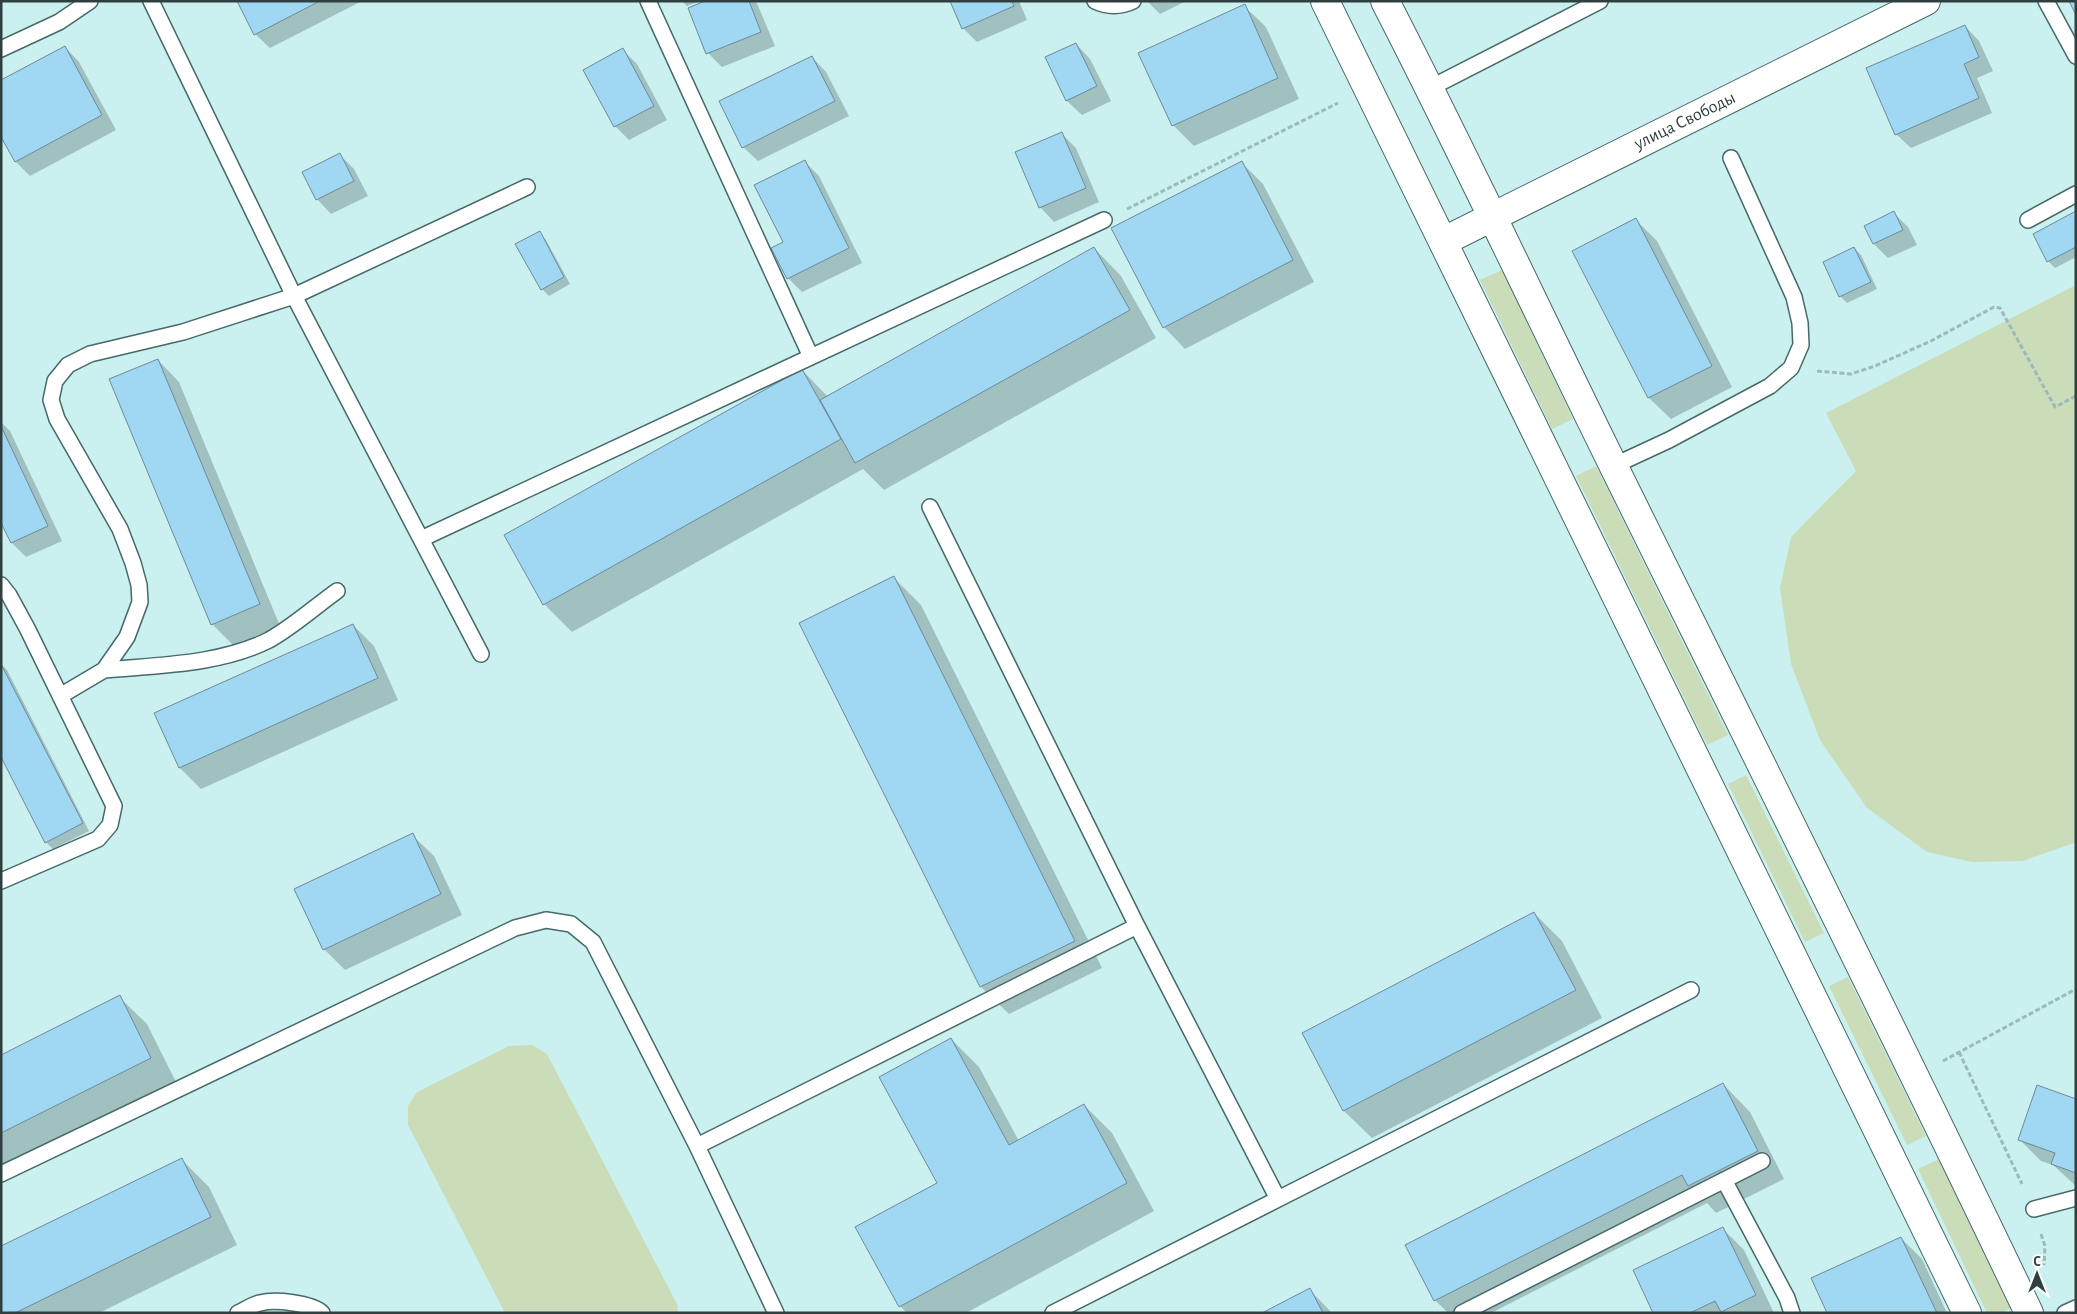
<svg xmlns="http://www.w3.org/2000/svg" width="2077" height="1314" viewBox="0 0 2077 1314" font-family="'Alegreya Sans',sans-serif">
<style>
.grass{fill:#cbddb8}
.shadow{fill:#0003}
.building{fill:#a0d8f3;stroke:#6d8a99}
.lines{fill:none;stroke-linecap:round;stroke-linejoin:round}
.service-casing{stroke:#466969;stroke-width:18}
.minor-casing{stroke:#466969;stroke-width:30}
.tertiary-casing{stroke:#466969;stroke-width:30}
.path{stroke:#9bbaba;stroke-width:3;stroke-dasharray:5 2.5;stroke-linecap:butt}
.service{stroke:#fff;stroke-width:15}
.minor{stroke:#fff;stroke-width:28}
.tertiary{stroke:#fff;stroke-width:28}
.labels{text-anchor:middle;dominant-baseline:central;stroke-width:4;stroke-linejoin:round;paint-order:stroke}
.street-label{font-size:18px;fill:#303f3f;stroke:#fff}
</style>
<rect width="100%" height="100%" fill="#caf0f0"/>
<path class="grass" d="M1502,270l71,149 -21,10 -72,-149z
M2076,285v560l-2,-2 -51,18 -51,1 -45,-10 -61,-45 -46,-67 -29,-76 -11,-76 11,-51 65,-66 -30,-58z
M1596,466l132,269 -21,10 -131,-269z
M1746,775l78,158 -19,9 -77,-158z
M1848,977l78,159 -19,9 -78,-159z
M532,1045l15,9 131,252 -1,7h-172l-97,-188v-19l9,-14 92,-46z
M1939,1159l72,149 -10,5h-14l-69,-144z"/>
<path class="shadow" d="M239,1h123l-92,47 -15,-14z
M682,1h19l-14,5z
M708,1h48l19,45 -53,21 -14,-14z
M951,1h68l8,19 -50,22 -14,-14z
M1147,1h39l-26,13z
M1244,6l22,21 33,72 -105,47 -21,-21z
M1965,26l14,15 14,30 -16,7 15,35 -81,35 -15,-14z
M1076,44l14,15 21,42 -29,14 -15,-14 -21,-43z
M65,47l14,15 37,68 -86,46 -14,-14 -15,-27z
M623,50l14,14 30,56 -38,20 -14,-14z
M812,57l14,15 23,44 -91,45 -15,-14z
M1062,134l14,14 23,54 -45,20 -14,-15z
M340,155l14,14 14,27 -37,18 -14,-15z
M804,161l15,15 43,87 -60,29 -14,-14 -3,-36z
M1242,163l21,21 51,98 -129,67 -21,-22z
M1894,213l14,14 9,18 -29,13 -14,-14z
M2076,213v44l-21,11 -7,-7 -14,-26z
M1636,220l21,21 75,146 -61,32 -22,-21 -75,-146z
M539,233l7,7 24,44 -21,12 -7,-7z
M1094,248l27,28 35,62 -272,152 -21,-21 -291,163 -28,-28 -38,-69 296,-165 26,27z
M1854,248l7,7 16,34 -30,14 -7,-7z
M158,360l21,22 101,244 -47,19 -21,-21z
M1,422l9,9 52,110 -36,16 -14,-14 -11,-23z
M894,578l27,27 181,363 -93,46 -28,-27 -180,-363z
M353,625l21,21 24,54 -197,89 -21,-21 -25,-54z
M1,664l6,6 82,161 -36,18 -7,-7 -45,-88z
M412,835l22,21 28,59 -117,55 -21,-21z
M1534,913l28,28 40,77 -230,120 -28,-27 -40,-77z
M119,997l28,27 31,62 -177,88v-118z
M951,1039l28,28 40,74 65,-36 28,28 42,78 -188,102h-59l-7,-7 38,-123z
M1723,1084l27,28 34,67 -68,34 -9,-10 -216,110h-43l-13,-13z
M2076,1100v86l-23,-21 -12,-4 -22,-22z
M182,1160l27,27 28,58 -138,68h-98z
M1723,1229l21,21 30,63h-119z
M1901,1238l21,21 25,54h-118z
M1309,1289l23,24h-67z"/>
<path class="building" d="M237,1h83l-66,34z
M705,1h44l12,31 -55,22 -18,-46z
M950,1h62l2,5 -52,23z
M2069,1h7v14z
M1245,4l33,74 -106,48 -34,-73z
M1965,25l14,32 -15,7 15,34 -84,37 -29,-67z
M1076,43l21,43 -31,15 -21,-44z
M65,46l37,69 -87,47 -14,-25v-57z
M623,48l31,58 -40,21 -31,-57z
M812,56l23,45 -93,47 -23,-47z
M1062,132l24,56 -47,20 -24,-56z
M340,153l14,28 -38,19 -14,-28z
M805,160l44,88 -62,31 -16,-31 12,-6 -29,-57z
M1242,161l51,99 -130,68 -52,-100z
M1894,211l9,19 -30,14 -9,-18z
M2076,211v36l-29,15 -14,-28z
M1636,218l76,148 -64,32 -76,-147z
M540,231l24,46 -23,13 -26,-46z
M1094,247l36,63 -275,153 -35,-63z
M1854,247l17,35 -32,15 -16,-35z
M158,359l102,245 -49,21 -102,-246z
M802,369l39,70 -298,166 -39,-70z
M1,426l47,100 -37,17 -10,-20z
M894,576l181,365 -95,46 -181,-364z
M353,624l25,54 -199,90 -25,-55z
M1,664l82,159 -38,20 -44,-86z
M413,833l28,61 -118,56 -29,-61z
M1534,912l42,78 -233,121 -41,-78z
M120,995l31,63 -150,75v-78z
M951,1038l58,107 75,-41 43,79 -228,124 -44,-80 82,-44 -58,-106z
M1723,1083l35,68 -70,35 -6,-11 -248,126 -29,-56z
M2037,1085l39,14v74l-25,-9 4,-11 -37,-13z
M182,1158l29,59 -196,96h-14v-67z
M1723,1227l33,68 -35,17 -6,-11 -25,12h-37l-20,-43z
M1901,1237l36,76h-110l-16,-35z
M1310,1288l13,25h-61z"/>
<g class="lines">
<g class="service-casing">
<path id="service" d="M151,1l143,295 187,358
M648,1l163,356
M1095,1c12,6 26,6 38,0
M2046,1l30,55
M1,49l58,-27 31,-21
M1430,88l170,-87
M2028,220l48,-26
M1613,466l56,-26 101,-54 21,-18 10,-23 -1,-22 -6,-26 -63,-139
M930,507l207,419
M421,539l683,-319
M1,585l8,10 18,33 87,178 -4,19 -12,14 -97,42
M104,670c54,-5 115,-5 165,-30 22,-12 47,-34 68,-49
M60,696l44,-26 23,-33 13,-35 -1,-17 -6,-22 -13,-34 -63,-110 -6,-19 4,-19 13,-16 22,-11 93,-22 111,-36 233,-109
M697,1146l440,-220 141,273 413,-209
M1,1174l514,-246 31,-8 25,4 22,18 104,204 79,167
M1724,1180l63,118 5,15
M2034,1209l42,-11
M238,1313c7,-3 15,-9 22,-10 15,-4 51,0 62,10
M1053,1313l225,-114
M1462,1313l300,-152
M2065,1313l11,-5"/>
</g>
<g class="minor-casing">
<path id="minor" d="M1444,241l482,-240"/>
</g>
<g class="tertiary-casing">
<path id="tertiary" d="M1325,1l642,1312
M1385,1c80,155 153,312 230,468 139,281 279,561 414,844"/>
</g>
<path class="path" d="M1127,209l211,-106
M1817,371l34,3 24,-8 56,-25 63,-34 6,1 55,99 21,-11
M1959,1052l63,132
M1943,1061l133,-72
M2041,1234l4,12 -1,19"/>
<use href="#service" class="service"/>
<use href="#minor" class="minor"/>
<use href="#tertiary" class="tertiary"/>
</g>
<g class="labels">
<g class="street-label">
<text transform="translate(1685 121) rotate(-26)">улица Свободы</text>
</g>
</g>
<rect width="2077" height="1314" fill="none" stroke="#303f3f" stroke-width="5"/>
<g transform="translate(2037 1274)" stroke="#ffffff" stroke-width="4" paint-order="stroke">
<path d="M0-4L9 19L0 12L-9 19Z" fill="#303f3f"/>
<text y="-8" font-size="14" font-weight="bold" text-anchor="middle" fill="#303f3f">С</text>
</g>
</svg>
